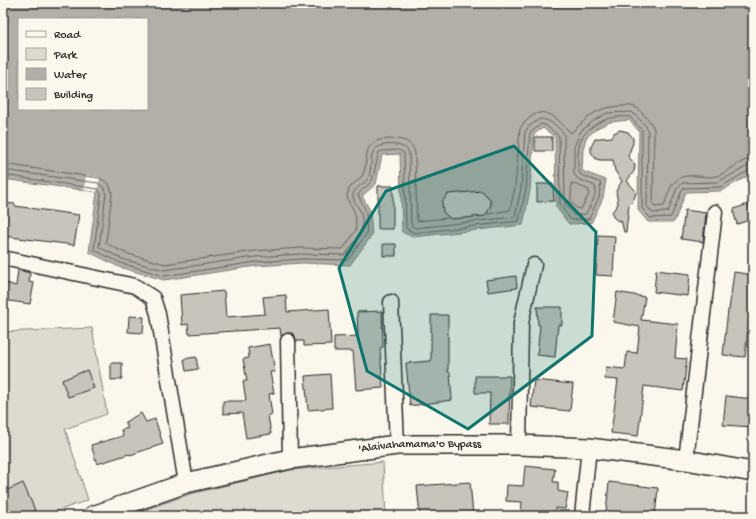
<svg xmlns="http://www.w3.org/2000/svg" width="756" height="519" viewBox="0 0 756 519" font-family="'Gochi Hand',sans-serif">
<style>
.green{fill:#dddad0;stroke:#84827e}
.water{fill:#b1afa7;stroke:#7b7a75;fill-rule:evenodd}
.pier{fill:#fbf7ec}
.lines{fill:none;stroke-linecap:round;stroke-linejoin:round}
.shore{stroke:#61605d;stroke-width:1}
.building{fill:#c7c4bc;stroke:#2b2b2b}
.minor-casing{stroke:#2b2b2b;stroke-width:17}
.secondary-casing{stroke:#2b2b2b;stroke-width:22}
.minor{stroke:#fbf7ec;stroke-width:14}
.secondary{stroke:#fbf7ec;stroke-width:19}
.marked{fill:#0f766e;fill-opacity:0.2;stroke:#0f766e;stroke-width:3;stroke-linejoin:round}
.labels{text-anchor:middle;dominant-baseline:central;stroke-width:3;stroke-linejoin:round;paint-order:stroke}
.street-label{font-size:12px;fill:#2b2b2b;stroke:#fbf7ec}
</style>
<rect width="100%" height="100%" fill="#fbf7ec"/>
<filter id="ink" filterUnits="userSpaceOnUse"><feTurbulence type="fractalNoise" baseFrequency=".025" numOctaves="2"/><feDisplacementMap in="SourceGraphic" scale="8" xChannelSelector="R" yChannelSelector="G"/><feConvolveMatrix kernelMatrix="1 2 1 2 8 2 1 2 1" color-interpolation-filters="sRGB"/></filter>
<g filter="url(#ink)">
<path class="green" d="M92,328l15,86 -42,15 23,71 -45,16h-40v-184z
M383,462l3,54h-259l63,-22 100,-24z"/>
<path class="water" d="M3,3h750v170l-32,18 -35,1 -12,30h-26l-10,-12 1,-79 -10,-11 -19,2 -13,6 -11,10 -3,11 -1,22 24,9 -3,18 -12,25 -22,1 -13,-17 -1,-70 -12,-9 -9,6 -4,56 -7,35 -110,12 -11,-5 -2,-78 -18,1 -6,29 -14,12 8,14 2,25 -22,30 -48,-2 -46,3 -92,14 -45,-13 -30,-15 8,-60 -94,-13zM19,19h128v90h-128z"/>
<path class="pier" d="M86,175l14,2 -3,15 -13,-2z"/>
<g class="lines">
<path class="shore" d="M3,164l97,14 9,6 3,9 -6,50 19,10 40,11 90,-13 46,-3 42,1 13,-19c0,-5 0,-11 -1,-16 -2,-8 -10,-13 -7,-22 2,-8 10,-10 14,-16 6,-9 1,-24 10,-32 5,-5 11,-4 17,-5 12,0 24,1 26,15l2,67 31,-3
M3,170l95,13 5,4 3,6 -7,54 23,12 42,11 91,-13 46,-3 44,1 17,-23c0,-6 1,-14 -1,-19 -2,-6 -8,-11 -8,-17 0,-8 10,-11 14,-16 5,-7 3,-20 6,-28 4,-10 30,-10 36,0l2,73 4,3 100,-11 6,-29 4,-56 3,-5 12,-8c9,0 19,8 24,15l1,70 9,11 12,-1c4,-9 12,-19 9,-28l-17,-7 -4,-5v-27l6,-15 13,-11 14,-8 25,-1 14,14 2,6 -1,74 5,7 16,-1 9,-24 5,-5 36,-1 30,-16 5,-1
M3,175l95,14 3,5 -7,56 27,13 43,13 92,-14 46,-3 46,1 19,-27 -1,-22 -8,-16 2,-3 12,-11 7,-29 3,-1 17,-1 5,3 2,75 8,5 105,-12 7,-32 4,-56 11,-9 4,1 14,11 1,69 11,15 18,-1 10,-22 2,-14 -20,-8 -2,-3c-2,-10 -2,-27 4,-36 11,-15 30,-21 47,-19l12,13v78l8,10 21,-1 11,-27 2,-2 36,-1 30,-17h3
M572,183l17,7v4l-8,15 -5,-1 -5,-6z
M488,214l22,-4 5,-23 5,-58c2,-5 6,-8 11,-12 17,-13 29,6 40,16 19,-17 23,-25 50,-27 10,-1 16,0 22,8 5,5 9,9 11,15l-1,75 2,3 9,-1c3,-8 5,-20 12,-25 10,-10 28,-2 40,-5 13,-3 23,-17 37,-17"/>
</g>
<path class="building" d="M620,130l8,2 5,6v5l-5,13 6,7 1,4 -1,4 -7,10 8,9 1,3 -3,8 -4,4 -3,27h-2l-3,-12 -3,1 -5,-4 -1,-5 6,-8 -2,-13 6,-10 -7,-10 -2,-11h-13l-4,-1 -5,-7v-5l4,-8 5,-1 12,-1 2,-4z
M535,137h17v14h-17z
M537,184h16l1,17 -17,1z
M378,186h15v43h-15z
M482,191l7,7 2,5 -1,5 -5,8 -34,3 -8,-7 -1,-10 6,-8z
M3,203l12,1v2l64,9 -5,30 -71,-9z
M748,204l5,15 -16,5 -3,-10v-5z
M685,210l21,3 -3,29 -22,-3z
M598,235l17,1 -2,40 -17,-1z
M383,244h13v12h-13z
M18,270l12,3 -1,9 5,1 -4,21 -27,-4v-18l13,4z
M656,270l34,4 -2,22 -34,-4z
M734,272l19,3v18l-1,-1 -7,65 -22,-2 5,-45h1z
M516,276l1,12 -29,4 -2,-12z
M224,291l2,26 39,-3 -2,-17 23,-2 1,17 42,-3 2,36 -27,1v-5h-8l-1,-5 -3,-3h-5l-6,3 -1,-8 -91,6 -1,-10 -6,1 -2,-30z
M617,292l28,5 -4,23 37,4 -3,34 12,1 -4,32 -39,-5 -6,50 -27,-3 7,-53 -13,-1 1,-12 19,2 2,-17 10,1 3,-26 -27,-5z
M537,307h25v18h-4l-3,32 -18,-2 3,-30h-2z
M382,311l1,36 -3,1 3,40 -27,2 -3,-39h-19v-14l24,-1 -1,-24z
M431,315h17v57h2l2,28 -42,6 -4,-43 25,-2z
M129,316l15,1 -1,16 -15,-1z
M270,344l5,28h-5l4,21 -5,1 3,21h-4l3,19 -25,4 -4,-25 -19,1v-13h23l-3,-20h4l-4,-22 6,-1 -1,-10z
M196,357l2,12 -12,2 -2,-12z
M111,363h11v16l-11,1z
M87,370l7,18 -26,9 -6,-17z
M330,374l2,34 -24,2 -3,-34z
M475,376h35l-1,48h-20l1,-31h-15z
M534,380l39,4 -3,27 -39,-4z
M726,396l27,3 -1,28 -29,-2z
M141,413l5,9 9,-3 8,25 -33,11 -1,-1 -32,10 -6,-19 32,-9 -2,-6 7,-2 -3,-6z
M525,466l30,3 -2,13h5v9l10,2 -3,16 -9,-1v8h-35l1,-14 -16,-1 1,-16 16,1z
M470,482l3,34h-53l-3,-30z
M609,482l49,6 -3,28 -49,-4z
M23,483l12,27 -12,6h-20v-24z"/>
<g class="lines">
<g class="minor-casing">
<path id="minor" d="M3,258l132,28 18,12 5,16 28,169
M391,302l6,143
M288,341l2,118
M519,445l2,-122 13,-58
M686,460l29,-248
M582,516l7,-68"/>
</g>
<g class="secondary-casing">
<g id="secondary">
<path id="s1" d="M93,516l93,-33 104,-24 107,-14h122l70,3 97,12 67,12"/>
</g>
</g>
<use href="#minor" class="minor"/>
<use href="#secondary" class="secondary"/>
</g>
</g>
<path class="marked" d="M514,146l82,86 -4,104 -124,93 -101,-58 -28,-103 47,-77z"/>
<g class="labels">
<g class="street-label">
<text stroke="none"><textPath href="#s1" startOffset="336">'Alaivahamama'o Bypass</textPath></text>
</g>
</g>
<rect width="756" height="519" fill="none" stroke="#fbf7ec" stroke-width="16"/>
<rect x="8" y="8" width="740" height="503" fill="none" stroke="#2b2b2b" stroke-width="1.5" filter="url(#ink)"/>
<rect x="18" y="18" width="130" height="92" fill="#fbf7ec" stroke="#a8a59f"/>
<rect x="26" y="31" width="20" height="6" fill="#fbf7ec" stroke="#a8a59f"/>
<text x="54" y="38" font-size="12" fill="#2b2b2b">Road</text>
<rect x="26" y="48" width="20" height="12" fill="#dddad0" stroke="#a8a59f"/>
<text x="54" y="58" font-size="12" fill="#2b2b2b">Park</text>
<rect x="26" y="68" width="20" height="12" fill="#b1afa7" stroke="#a8a59f"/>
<text x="54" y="78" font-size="12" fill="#2b2b2b">Water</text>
<rect x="26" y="88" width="20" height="12" fill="#c7c4bc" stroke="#a8a59f"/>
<text x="54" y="98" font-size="12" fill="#2b2b2b">Building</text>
</svg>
